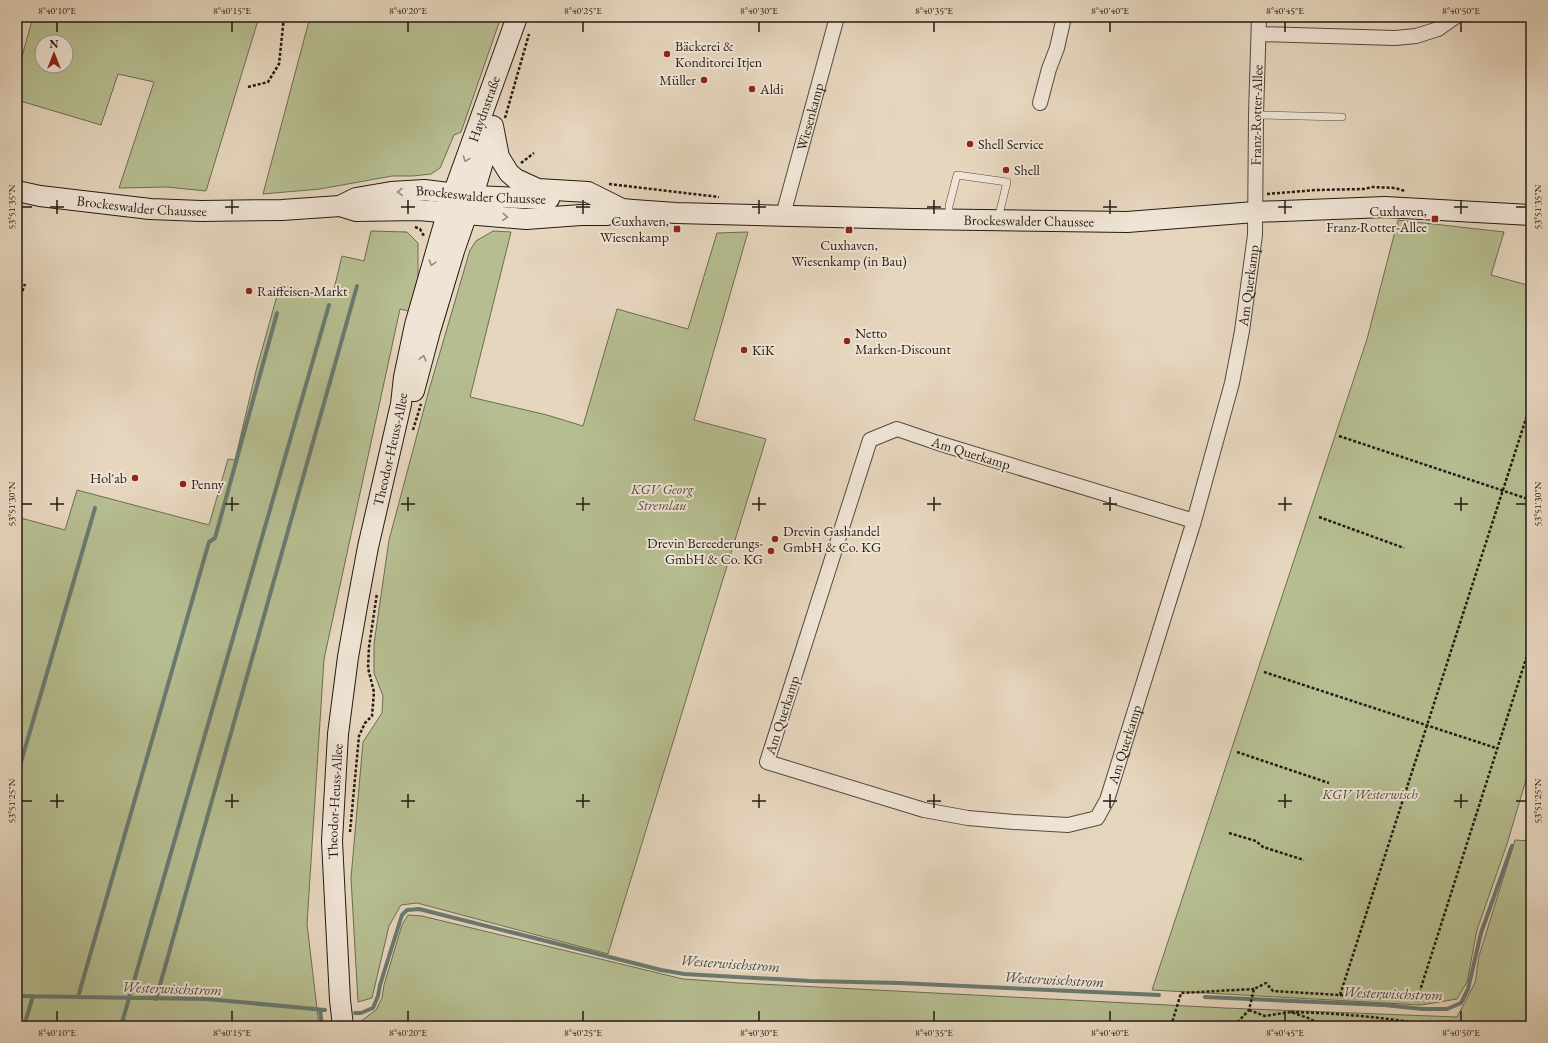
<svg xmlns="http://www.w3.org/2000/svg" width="1548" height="1043" viewBox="0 0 1548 1043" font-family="'EB Garamond',serif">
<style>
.green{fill:#b6be91;stroke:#6d6c52;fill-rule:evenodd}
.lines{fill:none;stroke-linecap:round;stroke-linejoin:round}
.stream{stroke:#697a70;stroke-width:4}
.lane-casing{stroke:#544a3e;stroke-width:8}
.street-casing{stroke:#544a3e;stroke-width:16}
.secondary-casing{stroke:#241b13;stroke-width:22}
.path{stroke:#241b13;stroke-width:2.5;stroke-dasharray:3 2;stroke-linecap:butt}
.lane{stroke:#efe4d5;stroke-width:7}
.street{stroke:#efe4d5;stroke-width:14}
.secondary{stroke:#efe4d5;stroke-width:20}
.oneway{stroke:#948a7e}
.ticks{fill:none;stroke:#241b13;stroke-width:1.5}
.poi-dot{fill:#8f2418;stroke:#efe4d5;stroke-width:1.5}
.labels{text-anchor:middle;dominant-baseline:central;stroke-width:4;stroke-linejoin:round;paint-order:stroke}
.poi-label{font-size:14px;fill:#241b13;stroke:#efe4d5;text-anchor:start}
.street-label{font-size:14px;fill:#241b13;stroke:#efe4d5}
.park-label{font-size:14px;font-style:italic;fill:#504c39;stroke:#efe4d5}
.water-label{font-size:15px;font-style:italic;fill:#464a42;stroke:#efe4d5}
.neatline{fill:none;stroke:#241b13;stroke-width:1.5}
.ticks-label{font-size:10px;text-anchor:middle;fill:#241b13}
</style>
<rect width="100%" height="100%" fill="#e6d6be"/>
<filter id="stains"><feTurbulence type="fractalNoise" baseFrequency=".005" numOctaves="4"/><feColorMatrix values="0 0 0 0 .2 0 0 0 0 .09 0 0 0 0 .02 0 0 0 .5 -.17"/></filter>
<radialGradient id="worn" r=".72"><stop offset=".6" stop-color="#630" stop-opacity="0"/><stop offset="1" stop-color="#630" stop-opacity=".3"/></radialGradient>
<path class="green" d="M33,17h226l-53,174 -39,-4 -48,1 35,-106 -36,-8 -17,51 -84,-25v-26zM42,42h24v24h-24z
M310,17h191l-40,115 -7,3 -14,33 -9,6 -18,2h-21l-72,13 -57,5z
M1398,220l106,12 -13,43 40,11v477l-24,81 -30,86 -10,52 -10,17 -36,6 -269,-15 215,-651z
M371,231l36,1 11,11v34l-9,34 -9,-2 -76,350 -17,265 12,102h-302v-509l48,13 12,-40 132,35 19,-66 7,1 21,-89 24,-86 52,12 10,-41 22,5z
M493,231l18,1 -41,165 77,18 36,11 34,-117 71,20 29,-96 31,-1 -54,188 72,19 -158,515 -191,-51 -16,2 -12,21 -17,72 -14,4 -7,-124 12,-136 19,-29 1,-17 -9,-23v-29l15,-104 40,-150 41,-140 6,-9z
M1515,840l16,1v185h-1169l-1,-5 15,-11 6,-12 2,-13 18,-60 6,-10 14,1 261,63 57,4 485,25 232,9 18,-34 4,-27z"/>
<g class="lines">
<path class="stream" d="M17,776l78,-268
M17,996l190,3 118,11
M78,997l131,-455 6,-4 62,-225
M1205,997l179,8 39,4h24l14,-6 7,-14 13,-56 31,-87
M156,999l201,-713
M320,1010l2,16
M355,1013h6l12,-5 5,-12 2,-11 22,-70 5,-5 12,-1 242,61 23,4 126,7 89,2 260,12
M24,1026l9,-30
M121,1026l208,-721"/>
<g class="lane-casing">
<path id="lane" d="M1256,115l86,2
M949,219v-13l8,-31 50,7 -9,37"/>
</g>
<g class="street-casing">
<g id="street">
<path d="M1259,34l136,4 21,-2 22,-7 17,-12"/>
<path d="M1040,103l9,-34 8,-21 7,-31"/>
<path id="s1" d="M783,215l54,-198"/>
<path id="s2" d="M1194,521l-256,-78 -41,-14 -27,11 -103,322 157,48 44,8 46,4 54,3 29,-7 10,-18 87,-279 38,-138 10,-52 13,-96 1,-120 3,-98"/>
</g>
</g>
<g class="secondary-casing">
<g id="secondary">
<path id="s3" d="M493,126l6,31 10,16 7,6 22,10 50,3 34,17 11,1 43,3 236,6 215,3 128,-10 130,-5 146,8"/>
<path id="s4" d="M17,191l23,5 110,13 51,2 81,-1 58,-4 16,-8 35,-6 33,-2 49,6 76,3"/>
<path d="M340,206l16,5 62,-1 108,9 55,-4h26l15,-6"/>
<path d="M414,391l16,-60 24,-80 19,-55 19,-65"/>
<path id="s5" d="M343,1026l-3,-26 -8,-159 6,-107 10,-77 9,-51 11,-59 33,-143 3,-27 11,-52 36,-125 66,-183"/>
</g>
</g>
<path class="path" d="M248,87l20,-5 11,-18 5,-47
M505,118l24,-84
M521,163l13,-10
M609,184l110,13
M1267,194l49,-4 48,-1 9,-2 22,1 10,3
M415,227l5,2 4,7
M17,305l8,-21
M413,430l8,-26
M1339,436l192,64
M1319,517l85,31
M1264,672l232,76
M1237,752l92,31
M350,832l9,-96 6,-13 7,-7 2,-24 -6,-24 1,-21 8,-54
M1229,833l27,8 7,6 41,13
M1340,995l77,5 114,-357
M1249,1010l16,6 26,-4 17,6 15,8
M1291,1012c40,1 79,4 119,10l4,4
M1171,1026l10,-33 73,-4
M1234,1026l15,-16 5,-21 12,-6 7,8 67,4 191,-592"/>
<use href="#lane" class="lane"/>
<use href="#street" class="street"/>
<use href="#secondary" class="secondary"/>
</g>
<defs><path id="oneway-chevron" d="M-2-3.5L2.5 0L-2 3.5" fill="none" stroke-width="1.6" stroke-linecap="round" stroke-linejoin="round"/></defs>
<g class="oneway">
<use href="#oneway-chevron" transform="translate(466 159) rotate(110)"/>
<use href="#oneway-chevron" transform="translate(400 192) rotate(177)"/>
<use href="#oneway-chevron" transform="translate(505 217) rotate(4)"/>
<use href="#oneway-chevron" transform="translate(432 263) rotate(106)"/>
<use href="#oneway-chevron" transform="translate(423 358) rotate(-75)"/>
</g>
<path class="ticks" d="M57,22v10M232,22v10M408,22v10M583,22v10M759,22v10M934,22v10M1110,22v10M1285,22v10M1461,22v10M57,200v14M232,200v14M408,200v14M583,200v14M759,200v14M934,200v14M1110,200v14M1285,200v14M1461,200v14M22,207h10M50,207h14M225,207h14M401,207h14M576,207h14M752,207h14M927,207h14M1103,207h14M1278,207h14M1454,207h14M1516,207h10M57,497v14M232,497v14M408,497v14M583,497v14M759,497v14M934,497v14M1110,497v14M1285,497v14M1461,497v14M22,504h10M50,504h14M225,504h14M401,504h14M576,504h14M752,504h14M927,504h14M1103,504h14M1278,504h14M1454,504h14M1516,504h10M57,794v14M232,794v14M408,794v14M583,794v14M759,794v14M934,794v14M1110,794v14M1285,794v14M1461,794v14M22,801h10M50,801h14M225,801h14M401,801h14M576,801h14M752,801h14M927,801h14M1103,801h14M1278,801h14M1454,801h14M1516,801h10M57,1011v10M232,1011v10M408,1011v10M583,1011v10M759,1011v10M934,1011v10M1110,1011v10M1285,1011v10M1461,1011v10"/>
<g class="poi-dot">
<circle cx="667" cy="54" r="4"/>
<circle cx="704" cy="80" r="4"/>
<circle cx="752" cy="89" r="4"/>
<circle cx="970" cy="144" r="4"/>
<circle cx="1006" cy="170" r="4"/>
<rect x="1431" y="215" width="8" height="8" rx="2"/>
<rect x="673" y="225" width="8" height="8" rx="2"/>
<rect x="845" y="226" width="8" height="8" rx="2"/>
<circle cx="249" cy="291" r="4"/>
<circle cx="847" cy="341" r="4"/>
<circle cx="744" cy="350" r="4"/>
<circle cx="135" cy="478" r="4"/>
<circle cx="183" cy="484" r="4"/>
<circle cx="775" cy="539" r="4"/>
<circle cx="771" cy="551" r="4"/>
</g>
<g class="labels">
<g class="poi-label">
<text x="675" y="46">Bäckerei &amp;<tspan x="675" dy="16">Konditorei Itjen</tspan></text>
<text x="696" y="80" text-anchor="end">Müller</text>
<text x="760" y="89">Aldi</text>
<text x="978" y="144">Shell Service</text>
<text x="1014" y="170">Shell</text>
<text x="1427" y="211" text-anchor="end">Cuxhaven,<tspan x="1427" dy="16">Franz-Rotter-Allee</tspan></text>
<text x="669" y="221" text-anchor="end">Cuxhaven,<tspan x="669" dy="16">Wiesenkamp</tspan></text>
<text x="849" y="245" text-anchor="middle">Cuxhaven,<tspan x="849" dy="16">Wiesenkamp (in Bau)</tspan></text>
<text x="257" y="291">Raiffeisen-Markt</text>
<text x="855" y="333">Netto<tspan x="855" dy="16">Marken-Discount</tspan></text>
<text x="752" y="350">KiK</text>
<text x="127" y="478" text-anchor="end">Hol'ab</text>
<text x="191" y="484">Penny</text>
<text x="783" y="531">Drevin Gashandel<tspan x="783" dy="16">GmbH &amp; Co. KG</tspan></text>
<text x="763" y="543" text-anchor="end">Drevin Bereederungs-<tspan x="763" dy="16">GmbH &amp; Co. KG</tspan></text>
</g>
<g class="street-label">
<text stroke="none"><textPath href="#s5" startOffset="936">Haydnstraße</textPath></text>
<text stroke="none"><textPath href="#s2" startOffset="1743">Franz-Rotter-Allee</textPath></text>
<text stroke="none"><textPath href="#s1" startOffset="102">Wiesenkamp</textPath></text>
<text stroke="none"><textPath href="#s4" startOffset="468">Brockeswalder Chaussee</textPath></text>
<text stroke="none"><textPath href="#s4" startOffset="126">Brockeswalder Chaussee</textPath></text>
<text stroke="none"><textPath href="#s3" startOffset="579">Brockeswalder Chaussee</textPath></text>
<text stroke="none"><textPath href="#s2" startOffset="1572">Am Querkamp</textPath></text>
<text stroke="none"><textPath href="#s5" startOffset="582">Theodor-Heuss-Allee</textPath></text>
<text transform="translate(971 453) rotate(17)">Am Querkamp</text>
<text transform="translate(782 715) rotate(-72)">Am Querkamp</text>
<text stroke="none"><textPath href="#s2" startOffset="1096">Am Querkamp</textPath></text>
<text stroke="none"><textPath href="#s5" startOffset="225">Theodor-Heuss-Allee</textPath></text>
</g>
<g class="park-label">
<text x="662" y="489">KGV Georg<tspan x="662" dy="16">Stremlau</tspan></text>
<text x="1370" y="794">KGV Westerwisch</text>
</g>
<g class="water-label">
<text transform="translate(730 963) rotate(4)">Westerwischstrom</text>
<text transform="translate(1054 979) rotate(3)">Westerwischstrom</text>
<text transform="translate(172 988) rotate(2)">Westerwischstrom</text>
<text transform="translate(1393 993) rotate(2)">Westerwischstrom</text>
</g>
</g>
<rect width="1548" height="1043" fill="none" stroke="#e6d6be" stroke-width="44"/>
<g transform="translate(54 54)"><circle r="19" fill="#efe4d5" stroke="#9e9487"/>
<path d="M0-3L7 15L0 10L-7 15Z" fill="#8f2418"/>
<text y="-6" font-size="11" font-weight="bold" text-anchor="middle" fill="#241b13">N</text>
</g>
<rect x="22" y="22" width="1504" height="999" class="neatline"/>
<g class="ticks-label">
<text x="57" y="14">8°40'10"E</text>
<text x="232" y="14">8°40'15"E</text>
<text x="408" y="14">8°40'20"E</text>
<text x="583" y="14">8°40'25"E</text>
<text x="759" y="14">8°40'30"E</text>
<text x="934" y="14">8°40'35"E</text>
<text x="1110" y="14">8°40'40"E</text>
<text x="1285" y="14">8°40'45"E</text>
<text x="1461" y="14">8°40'50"E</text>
<text transform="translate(11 207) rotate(-90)" y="4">53°51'35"N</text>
<text transform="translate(1537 207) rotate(-90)" y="4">53°51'35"N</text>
<text transform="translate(11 504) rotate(-90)" y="4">53°51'30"N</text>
<text transform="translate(1537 504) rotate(-90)" y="4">53°51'30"N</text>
<text transform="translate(11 801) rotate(-90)" y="4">53°51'25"N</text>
<text transform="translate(1537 801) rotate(-90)" y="4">53°51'25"N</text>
<text x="57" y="1036">8°40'10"E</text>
<text x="232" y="1036">8°40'15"E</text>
<text x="408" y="1036">8°40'20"E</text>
<text x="583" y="1036">8°40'25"E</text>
<text x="759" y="1036">8°40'30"E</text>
<text x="934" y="1036">8°40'35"E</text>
<text x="1110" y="1036">8°40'40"E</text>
<text x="1285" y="1036">8°40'45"E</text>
<text x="1461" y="1036">8°40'50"E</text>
</g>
<rect width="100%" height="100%" filter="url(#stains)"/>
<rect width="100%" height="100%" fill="url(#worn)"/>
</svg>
